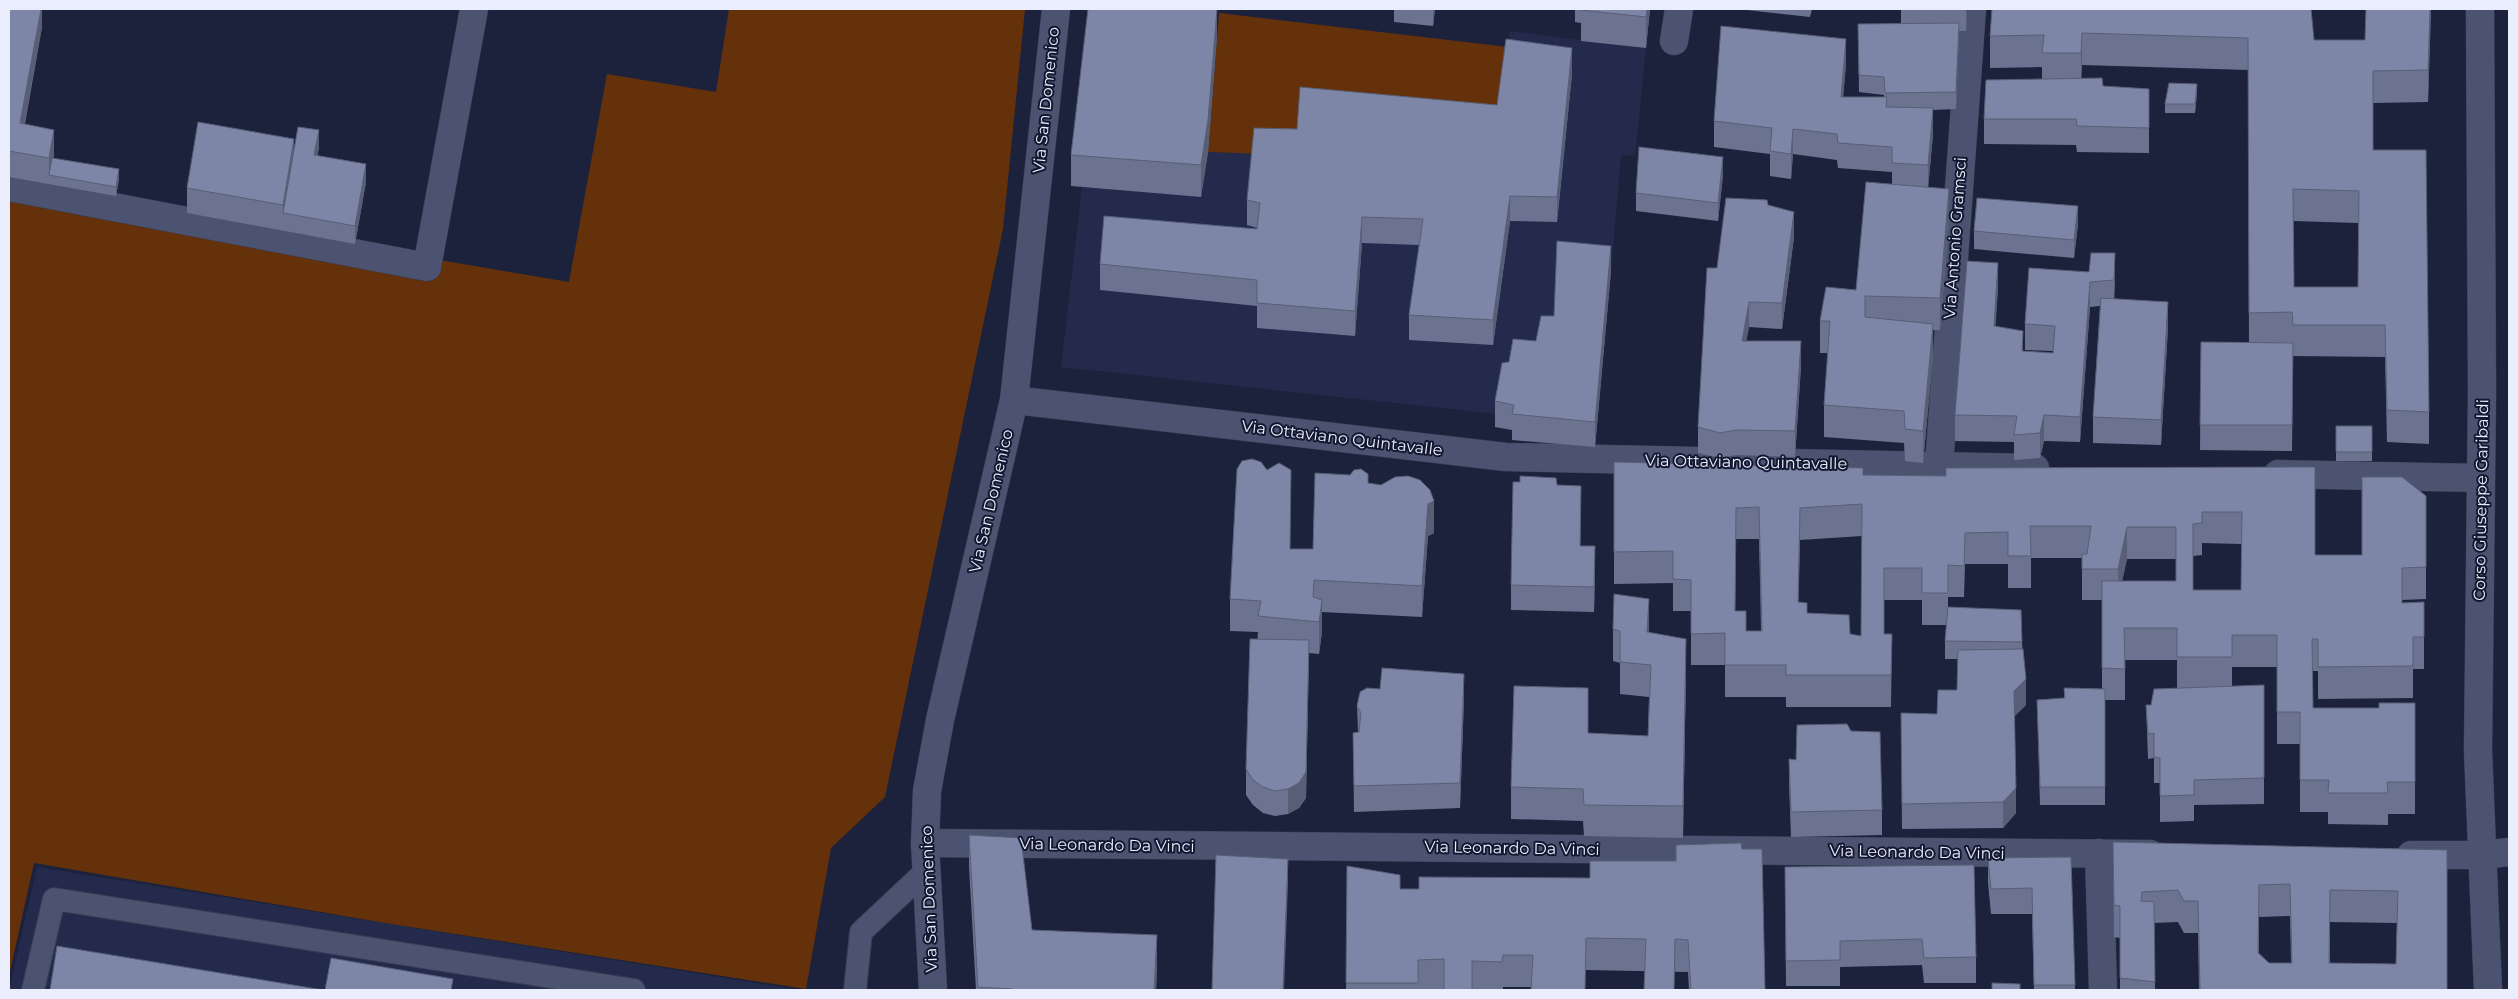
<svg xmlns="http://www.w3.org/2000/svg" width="2518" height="999" viewBox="0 0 2518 999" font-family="Montserrat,sans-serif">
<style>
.built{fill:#242a4b}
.green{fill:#64310b}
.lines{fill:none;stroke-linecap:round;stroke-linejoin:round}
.lane-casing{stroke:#393c52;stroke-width:24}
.street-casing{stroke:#393c52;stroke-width:29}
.secondary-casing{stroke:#393c52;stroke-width:29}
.lane{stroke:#4c5371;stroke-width:22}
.street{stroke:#4c5371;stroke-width:28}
.secondary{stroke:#4c5371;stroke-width:28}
.wall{fill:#6c7390;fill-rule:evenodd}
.shaded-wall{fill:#585e75}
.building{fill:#7e86a7;stroke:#585e75;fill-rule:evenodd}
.labels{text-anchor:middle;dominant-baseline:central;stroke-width:4;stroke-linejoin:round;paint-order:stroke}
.street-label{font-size:16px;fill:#e9edfc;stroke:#131831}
</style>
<rect width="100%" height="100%" fill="#1c223c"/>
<path class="built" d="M1510,31l136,17 -11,107 -14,1 -10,115 -114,143 -436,-47 21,-180 119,10 7,-45 89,2 209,-89z
M37,867l762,123h-790z"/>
<path class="green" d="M729,9h296l-22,220 -118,568 -54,51 -25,141 -421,-66 -351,-60 -25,113v-789l560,95 38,-208 109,18z
M1219,13l289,34 -11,84 -200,24 -89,-3z"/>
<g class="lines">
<g class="lane-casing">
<path id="lane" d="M33,990l21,-91 580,91
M855,990l6,-58 66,-62"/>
</g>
<g class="street-casing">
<path id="street" d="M1674,41l5,-32
M9,187l418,80 47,-258
M1014,400l492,57 529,11
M1939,466l33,-457
M2278,474l203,4
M925,843l1225,11
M2099,853l4,137
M2411,855h71l27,-3"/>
</g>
<g class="secondary-casing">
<path id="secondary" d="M2480,9l2,381 -4,361 10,239
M933,990l-8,-147 2,-52 13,-71 74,-320 42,-391"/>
</g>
<use href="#lane" class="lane"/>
<use href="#street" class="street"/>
<use href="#secondary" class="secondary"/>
</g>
<path class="wall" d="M9,9h33v18l-17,97 29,31 -1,3 66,21 -3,17 -107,-19z
M1394,9h41l-2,17 -39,-4z
M1575,9h75l-4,39 -65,-7v-18l-6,-1z
M1738,9h74l-2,8z
M1901,9h66l-1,22h-7l-3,78 -23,1v24l-5,53 21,34 -9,109h-7v26l-10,107 -18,-2 -1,-18 -80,-6v-32l4,-52h-8v-32l36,-31 36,-106v-12l-54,-4 -1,-8 -44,-6 -2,25 -21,-3v-22l-56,-7v-26l132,-57 -3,33h41v-2l-25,-3 -1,-68h43z
M1992,9l322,31h51l66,-31 -3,93 -55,1v47l56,262v32l-42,-2 -2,-85 -92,-1 -1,95 -92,-1 1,-108h48l-1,-272 -166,-5 -1,13 22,8 46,3v64l-72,-1 -1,-7 -92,-1v-25l58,-40v-12l-52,1v-32zM2293,221l65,2v64h-64z
M1217,36l-9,116 -7,45 -130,-11v-31z
M1572,74l-15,148 -47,-1 -17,124 -84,-5v-25l10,-70 -57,-2 -7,93 -98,-8v-22l-157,-16v-26l157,-35v-1l-10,-3v-25l50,-71 200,-24z
M2197,93l-2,20h-30v-9z
M319,148l-2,8 49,26 -11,62 -168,-31v-25z
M1723,175l-5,46 -82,-10v-18z
M1768,205l26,32 -12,92 -33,-2 -3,14 55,25 -6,91 -59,-2 -16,3 -22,-5v-26z
M2078,224l-4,34 -100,-9v-18z
M2029,268l86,11 -1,20 54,29 -7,117 -68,-2v-26l7,-111 -10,1 -10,135 -36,-1 -4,17 -26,2v-18l-59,-1v-26l43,-127 -3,38 28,25 30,2v-2l-28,-1v-26z
M1611,271l-16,176 -83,-7v-10l-17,-3v-26l14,-39 27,-21 18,-25z
M2336,426h36v35h-36z
M1614,462l249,13 83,1 369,-9v88h47l64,-59v103l-24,1v3l22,-1v67h-11v29l-95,1v-28h-5v37h66l36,-5v111h-27v11l-60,-1v-12h-28v-68h-23v-77h-45v19l32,92v26l-70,1v16l-34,1v-39h-6v-25l-6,1 -2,-54h5l26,-17v-28h-52v40h-20v105h-65l-3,-105 27,-2v-10l38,1v-89h-20v-42h-51v30h-23v-24h-43l-1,33h-16v10l74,35 4,63 -12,11 2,97 -13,15 -101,1 -1,-116 36,1 20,-24 1,-31h-13v-18l2,-16h-25v-25h-38v34h8l-1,73h-105v-10h-61v-32h-34v-54h-18v-28l-59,1zM1862,536l-1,100 -11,-2 -43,-21 -9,-11 2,-62zM1736,539h23l2,92h-15l-11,-20zM2202,543l40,1 -1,46h-48v-34l9,-1zM2127,559h49v22h-54z
M1368,483l66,50 -6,3 -6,81 -100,-5v20l-3,22 -10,-1 -3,145 -7,10 -11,6 -13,2 -12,-3 -10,-8 -7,-10v-26l12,-137 -28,-1v-32l60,-50h23z
M1557,485l24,26 -1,35 15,25 -1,41 -83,-2v-25z
M1613,629l36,4 37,38 -3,167 -99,-2 -1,-15 -72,-2v-32l77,-54 60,3 1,-39 -29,-3v-31l-7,-2z
M1464,699l-4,109 -106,4 -1,-79 5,-1 -1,-26z
M1789,759l93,51v25l-91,2 -2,-52z
M969,835l63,95 125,36 -1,24h-180l-7,-123z
M2113,842l334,8v140h-248l-1,-57h-14l-6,-11 -24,1 1,67h-35v-52l-6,-1zM2290,916l1,47h-22l-10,-10v-36zM2330,922l67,1 -1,41 -66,-1z
M2071,857l4,133h-41l-2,-76h-41l-3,-31v-25z
M1590,861l175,129h-76l-1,-18 -102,-2 -55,17h-28v3h-157l1,-124 53,23h19l171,-11z
M1785,867l191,90v26h-52l-2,-18 -82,2v19h-54z"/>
<path class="shaded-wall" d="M41,9h1v18l-22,122v-26z
M1217,9v27l-9,116 -7,45v-32z
M1433,9h2l-2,17z
M1647,9h3l-4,39v-31z
M1966,9h1l-1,22z
M2430,9h1l-3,93v-32z
M1959,23v18l-3,68v-17z
M2082,33v32l-1,20v-32z
M1846,39v25l-5,59v-26z
M1572,48v26l-15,148v-25z
M2197,84v9l-2,20v-9z
M1933,108v26l-5,56v-25z
M1793,129v25l-2,25v-25z
M54,130v25l-4,20h-1v-17z
M319,130v18l-5,25v-18z
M294,139v25l-11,49v-8z
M1723,157v18l-5,46v-18z
M366,164v18l-11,62v-18z
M119,169v10l-3,17v-9z
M1949,189v32l-9,109v-32z
M1510,196v25l-17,124v-25z
M2078,206v18l-4,34v-18z
M1794,212v25l-12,92v-26z
M1362,217v26l-7,93v-25z
M1611,246v25l-16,176v-25z
M2115,253v26l-1,26v-25z
M1998,263v25l-4,64v-26z
M2090,282v25l-10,135v-25z
M1749,302v25l-7,39v-25z
M2168,302v26l-7,117v-25z
M1933,324v32l-10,107v-32z
M2023,331v25l-1,-5z
M1801,341v25l-6,91v-26z
M2044,415v26l-4,17v-25z
M1581,486v25l-1,60v-25z
M1434,501v32l-6,3 -6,81v-31l6,-82z
M1800,508v32l-2,94v-32z
M2127,527v32l-9,41v-31z
M1595,546v25l-1,41v-25z
M1649,599v32l-2,33v-32z
M1322,600v32l-3,22v-32z
M1686,639v32l-3,167v-32z
M1309,640l-3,158 -7,10 -11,6v-25z
M1464,674v25l-4,109v-25z
M2026,679v26l-12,12v-26z
M2016,788v25l-13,15v-26z
M1288,859v25l-4,106h-1z
M2259,885v32l-1,67v-31z
M1157,935v31l-1,24h-2z"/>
<path class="building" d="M9,9h32l-21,114 34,7 -5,28 -40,-7z
M1088,9h129l-9,111 -7,45 -130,-10z
M1581,9h66l-1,8 -65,-7z
M1992,9h319l3,31h51l1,-31h64l-2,61 -55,1v79h53l3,262 -42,-2 -2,-85h-92l-1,-13 -43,1 -1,-275 -166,-5 -1,20h-39l2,-18 -54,1zM2293,189l66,2 -1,96h-64z
M1959,23l-3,69 -71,1 -1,-16 -25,-2 -1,-51z
M1721,26l125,13 -5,58h46l-1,10 47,1 -5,57 -36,-2v-16l-54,-4 -1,-9 -44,-5 -2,25 -21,-3 2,-23 -58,-7z
M1506,39l66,9 -15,149 -47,-1 -17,124 -84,-5 14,-96 -61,-2 -7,94 -98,-8v-23l-157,-16 4,-48 153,13 3,-26 -13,-3 7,-72 43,1 3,-42 197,18z
M2102,78l1,8 46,3v39l-72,-2 -1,-7h-92l2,-39z
M2169,83l28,1 -2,20h-30z
M198,122l96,17 -11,66 -96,-17z
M298,127l21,3 -5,25 52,9 -11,62 -72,-13z
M1639,147l84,10 -5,46 -82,-10z
M52,158l67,11 -3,18 -67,-12z
M1866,182l83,7 -9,109 -75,-2v21l68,7 -10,107 -18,-2 -1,-18 -80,-6 6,-84h-10l6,-34 30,3z
M1726,198l41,2 1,5 26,7 -12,91 -33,-1 -7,39h59l-6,90 -59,-1 -16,3 -22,-6 9,-159h10z
M1977,198l101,8 -4,34 -100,-9z
M1557,241l54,5 -16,176 -83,-8 2,-9 -19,-4 7,-38 7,-1 4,-23 23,2 5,-25h13z
M2091,253h24l-1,27 -24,2 -10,135 -36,-2 -4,18 -26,2 3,-19 -62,-1 12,-154 31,2 -4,63 29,5 -1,20 31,2 2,-27 -30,-2 4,-56 60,4z
M2101,298l67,4 -7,118 -68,-3z
M2201,342l92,1 -1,82h-92z
M2336,426h36v26h-36z
M1252,459l9,3 6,8 12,-7 12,7 -1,79h23l2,-76 35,2 4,-5 7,-1 7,5v9l13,2 14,-8 13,-1 12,4 10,10 4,11 -6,3 -6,82 -108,-6 -1,17 9,3 -3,22 -61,-6 3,-15 -31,-2 7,-130 5,-8z
M1614,462l249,6v7l83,1v-8l369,-1v88h47v-78h40l24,19v71l-24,1v35l22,-1v35h-11v29l-95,1v-28h-6l1,69h66v-5h36v79h-28l1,11h-60l1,-13h-29v-68h-23v-77h-45v22h-55v-29h-53l1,41 -23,-1v-87h74v-54h-49l-9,42h-36v-15h5l4,-28h-61l1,30h-23v-24l-43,1 -1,33 -16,-1v28h-26v-25h-38v66h8l-1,41h-105v-10h-61v-32l-34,1v-54l-18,-1v-28l-59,1zM1862,504l-1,132 -11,-2 -1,-19 -42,-2v-10l-9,-1 2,-94zM1759,507l3,124h-16v-20h-11l1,-103zM2202,512h40l-1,78h-48v-66l9,-1z
M1520,476l36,2 1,7 24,1 -1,60h15l-1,41 -83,-2 2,-103h7z
M1614,594l35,5 -2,33 39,7 -3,167 -99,-1 -1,-16 -72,-2 3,-101 74,2v45l60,3 3,-71 -31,-3v-31l-7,-2z
M1948,607l73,3 1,32 -77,-1z
M1250,639l59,1 -3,132 -7,11 -11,6 -13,2 -12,-4 -10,-7 -7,-11z
M2023,649l3,30 -12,12 2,97 -13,14 -101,2 -1,-91 36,1 1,-24h19l1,-40z
M1382,668l82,6 -4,109 -106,3 -1,-53 6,-1 2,-19 -4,-7 3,-14 7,-4 13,1z
M2264,685v93l-70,2v15l-34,1v-38l-6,-1v-24l-6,1 -2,-29h5l3,-16z
M2064,688l41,1v98h-65l-3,-87 28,-2z
M1847,724l4,7 29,1 2,78 -91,2 -2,-53 7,1 1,-35z
M969,835l52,3 11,92 125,5 -3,55h-142v-1l-34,-2z
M2113,842l334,8v140h-247l-2,-89h-14l-6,-11 -36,2 -1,9 13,1 1,80 -35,-4v-72l-6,-1zM2290,884l2,79h-23l-11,-10 1,-68zM2330,890l68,1 -2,73 -67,-1z
M1741,843l1,6h20l3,141h-74l-3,-50 -13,-1 -1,51h-30l2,-51 -60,-1 -1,52h-54l2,-35h-30l-1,7 -30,-1v29h-28v-31l-26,1v23h-72l1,-117 53,9v14h19v-12l171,1v-17h86v-16z
M1216,855l72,4 -5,131h-71z
M2071,857l4,128h-41l-2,-97 -41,1 -3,-31z
M1974,865l2,92 -52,1 -2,-19 -82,2v19l-54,1 -1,-94z
M57,946l266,44h-273z
M331,958l122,21 -2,11h-126z
M1992,983l28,1v6h-28z"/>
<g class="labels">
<g class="street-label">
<text transform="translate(1046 100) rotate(-84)">Via San Domenico</text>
<text transform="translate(1955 238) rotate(-86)">Via Antonio Gramsci</text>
<text transform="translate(1342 438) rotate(7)">Via Ottaviano Quintavalle</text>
<text transform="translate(1746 462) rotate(1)">Via Ottaviano Quintavalle</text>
<text transform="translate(2481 500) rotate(-89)">Corso Giuseppe Garibaldi</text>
<text transform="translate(991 501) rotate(-77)">Via San Domenico</text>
<text transform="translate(1107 845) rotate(1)">Via Leonardo Da Vinci</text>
<text transform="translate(1512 848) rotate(1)">Via Leonardo Da Vinci</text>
<text transform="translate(1917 852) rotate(1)">Via Leonardo Da Vinci</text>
<text transform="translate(929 899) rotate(-92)">Via San Domenico</text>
</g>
</g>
<rect width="2518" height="999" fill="none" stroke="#e9edfc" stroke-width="20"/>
</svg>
